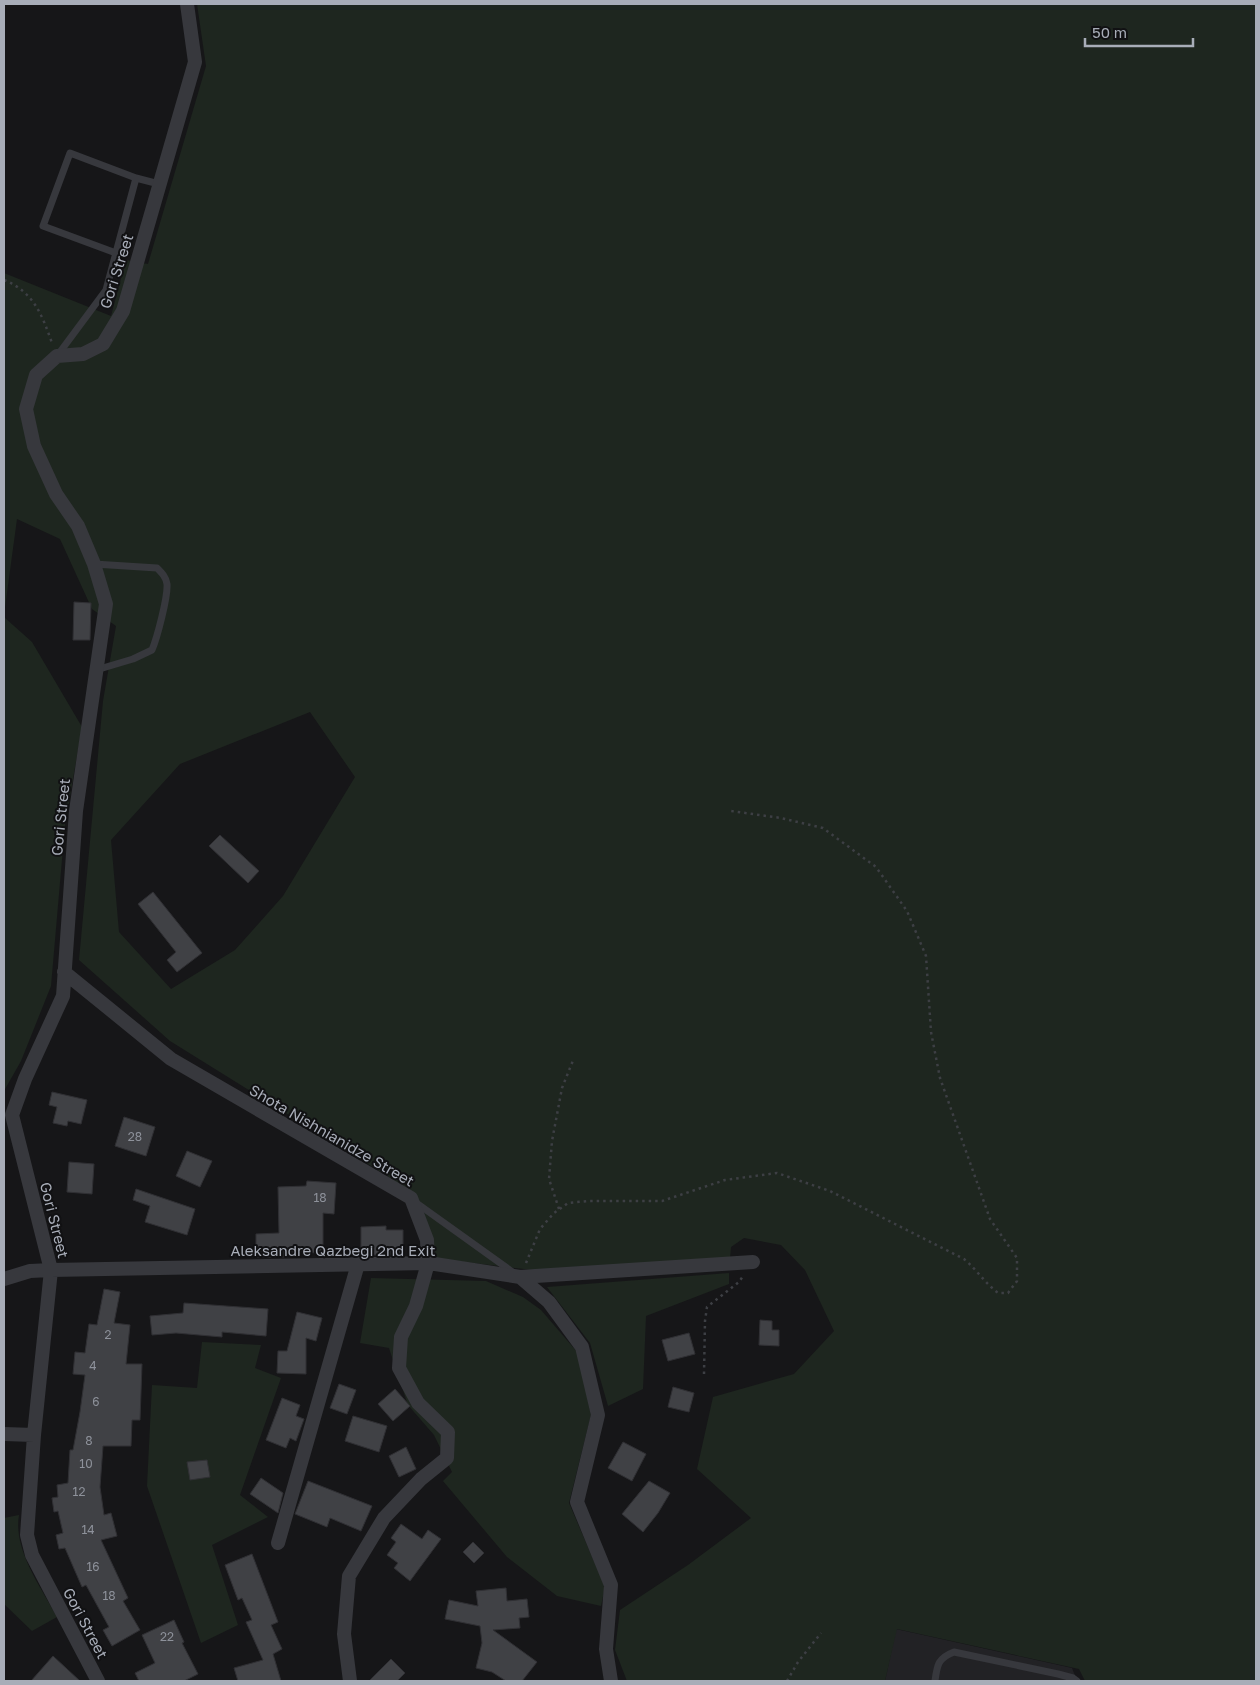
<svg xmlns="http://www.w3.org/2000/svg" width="1260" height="1685" viewBox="0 0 1260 1685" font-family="'Golos Text',sans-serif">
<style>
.built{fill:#222225}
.green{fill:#1e261f;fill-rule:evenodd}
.building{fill:#404145;stroke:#303034}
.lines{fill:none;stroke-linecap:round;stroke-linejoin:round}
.path{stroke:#3d3f44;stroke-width:2.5;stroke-dasharray:2.5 4;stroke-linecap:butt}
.service{stroke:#37383d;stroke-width:7}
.minor{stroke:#37383d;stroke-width:14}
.labels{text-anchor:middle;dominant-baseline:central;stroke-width:4;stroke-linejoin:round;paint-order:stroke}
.number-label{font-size:12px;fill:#8e929b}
.street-label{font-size:15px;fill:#a8adb8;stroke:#111113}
</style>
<rect width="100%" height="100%" fill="#161618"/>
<path class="built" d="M896,1629l176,39 5,13h-192z"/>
<path class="green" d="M197,4h1059v1677h-171l-6,-12 -182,-40 -12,52h-258l-12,-31 5,-40 68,-45 63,-47 -54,-49 16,-72 81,-23 40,-43 -29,-61 -24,-25 -37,-7 -13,9 -1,11 -197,12 -96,-11 -8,-30 -16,-37 -243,-151 -91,-81 24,-259 13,-75 -24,-17 -32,-70 -43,-20 -13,96v-342l107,43 15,-56 22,4 58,-198zM310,712l45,65 -72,119 -48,54 -64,39 -52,-57 -8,-92 69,-76z
M4,617l28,25 50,85 -17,98 -14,161 -30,75 -17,30z
M729,1273v11l-83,32 -3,73 -35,17 -18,-63 -43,-56z
M371,1278l115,3 37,16 18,13 37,43 13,62 -22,88 36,84 -4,19 -44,-10 -50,-39 -64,-76 9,-9 -18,-37 -26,-30 -19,-57 -29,-5z
M202,1342l59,3 -6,23 26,10 -41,117 28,22 -56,28 26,80 -37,18 -54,-157 5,-101 45,3z
M19,1515c-6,35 22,72 38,102l-25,14 -28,-27v-86z"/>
<path class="building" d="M74,602l17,1 -1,37h-17z
M220,835l39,36 -11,12 -39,-37z
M153,892l49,61 -25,19 -10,-12 9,-8 -38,-48z
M52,1092l35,8 -6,24 -13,-3 -1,5 -14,-3 4,-16 -8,-2z
M124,1117l31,10 -9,29 -31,-10z
M187,1151l25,10 -12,26 -24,-11z
M69,1162l25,2 -2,30 -25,-2z
M307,1181l29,2 -2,31 -11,-1v40l-35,-1v5h-32v-23l23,-1 -1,-46 28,-1z
M136,1189l59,20 -8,26 -42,-13 5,-16 -17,-6z
M386,1226v4h17v25h-42v-28z
M104,1289l16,3 -6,31 16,2 -4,39h16l-2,56h-8l-1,26h-28l-3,41 4,28 7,-2 6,23 -16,4 27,58 -5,3 17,29 -28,16 -9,-16 6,-3 -23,-42 -4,2 -17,-39 -6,1 -3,-14 7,-2 -5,-22 -4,1 -2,-14 6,-1 -1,-12 11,-2 2,-33h3l7,-38 5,-37 -12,-1 2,-22 10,1 4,-29 8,1z
M184,1303l84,6 -2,27 -44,-4v5l-46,-4 -24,2 -2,-19 33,-3z
M297,1312l25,6 -6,23 -10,-3v36l-29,-1 1,-22h9z
M760,1320l12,1v9h7v16l-20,-1z
M689,1333l6,21 -27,7 -6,-21z
M339,1384l17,6 -9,24 -17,-6z
M673,1387l21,6 -5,19 -21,-5z
M395,1389l15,17 -17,15 -15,-17z
M282,1398l18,7 -4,11 8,3 -8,22 -6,-3 -4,10 -20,-8z
M353,1416l34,10 -8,26 -34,-11z
M623,1442l23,12 -14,27 -24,-13z
M406,1447l10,22 -17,8 -10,-21z
M207,1460l3,17 -20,3 -3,-18z
M261,1478l22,15 -5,20 -28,-19z
M308,1481l64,25 -11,25 -31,-13 -3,9 -32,-13z
M649,1481l21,12 -12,20 -15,19 -21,-18z
M401,1524l21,15 6,-9 13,9 -31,42 -16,-13 4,-5 -11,-8 9,-13 -5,-4z
M473,1542l11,11 -10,10 -11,-11z
M252,1554l26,68 -7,3 11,24 -9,5 8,27h-43l-4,-13 29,-8 -17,-38 6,-2 -10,-22 -4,2 -13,-35z
M506,1588l1,13 20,-2 2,18 -10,1 1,10 -27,2 44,32 -15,19h-16l-14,-9 -16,-4 6,-25 -2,-17 -35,-7 4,-19 29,6 -2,-15z
M174,1620l10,22 -2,1 16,31 -14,7h-45l-4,-8 20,-10 -13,-28z
M53,1656l27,25h-49z
M391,1659l14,14 -8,8h-28z"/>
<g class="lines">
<path class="path" d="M4,280c30,12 38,35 48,63
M559,1209l-10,-30 3,-38 10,-53 12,-30
M526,1263l14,-34 14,-16 14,-10 20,-2h74l63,-21 52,-7 53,18 134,68c13,11 21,24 34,34h10l9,-12v-23l-27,-39 -50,-141 -9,-46 -5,-76 -19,-45 -31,-44 -53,-39 -42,-10 -50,-7
M704,1374l1,-53 2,-14 32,-25 4,-6
M787,1681l11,-19 23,-29"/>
<path class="service" d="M116,253l-73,-27 27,-73 66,25
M57,356l49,-66 30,-112 23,6
M94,564l63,4c5,5 9,9 10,16 1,13 -10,54 -15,66l-19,9 -37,11
M415,1202l99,71
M935,1681c2,-16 3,-23 19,-29l104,22 15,4 4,3"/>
<path class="minor" d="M64,972l107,87 240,139 16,42 1,23 -12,43 -15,31 -2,31 19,35 30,29 -1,26 -26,21 -37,39 -35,58 -5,58 6,47
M520,1277l29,25 33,45 16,68 -21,87 34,83 -5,64 5,32
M4,1279l26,-8 21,-1 377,-7 92,14 233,-15
M4,1434l30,1
M278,1543l80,-279
M98,1681l-66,-126 -5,-20 7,-100 17,-165 -39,-155 13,-36 38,-83 13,-185 30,-207 -12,-40 -16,-38 -22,-32 -22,-48 -8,-37 10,-34 21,-19 26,-2 20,-10 20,-33 72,-249 -8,-58"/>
</g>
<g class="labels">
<g class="number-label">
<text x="135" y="1136">28</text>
<text x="320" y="1197">18</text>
<text x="108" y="1334">2</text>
<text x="93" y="1365">4</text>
<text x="96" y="1401">6</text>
<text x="89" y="1440">8</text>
<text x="86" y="1463">10</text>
<text x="79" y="1491">12</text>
<text x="88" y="1529">14</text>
<text x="93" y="1566">16</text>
<text x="109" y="1595">18</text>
<text x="167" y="1636">22</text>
</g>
<g class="street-label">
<text transform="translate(116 271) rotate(-72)">Gori Street</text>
<text transform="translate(60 817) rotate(-84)">Gori Street</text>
<text transform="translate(332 1135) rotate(30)">Shota Nishnianidze Street</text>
<text transform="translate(55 1220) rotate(76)">Gori Street</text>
<text x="333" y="1250">Aleksandre Qazbegi 2nd Exit</text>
<text transform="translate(86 1623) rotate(62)">Gori Street</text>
</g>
</g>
<rect width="1260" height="1685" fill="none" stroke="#a8adb8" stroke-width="10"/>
<path d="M1085 38v8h108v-8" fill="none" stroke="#a8adb8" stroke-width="2.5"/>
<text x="1092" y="38" font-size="15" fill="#a8adb8" stroke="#111113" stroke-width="4" paint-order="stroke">50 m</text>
</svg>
